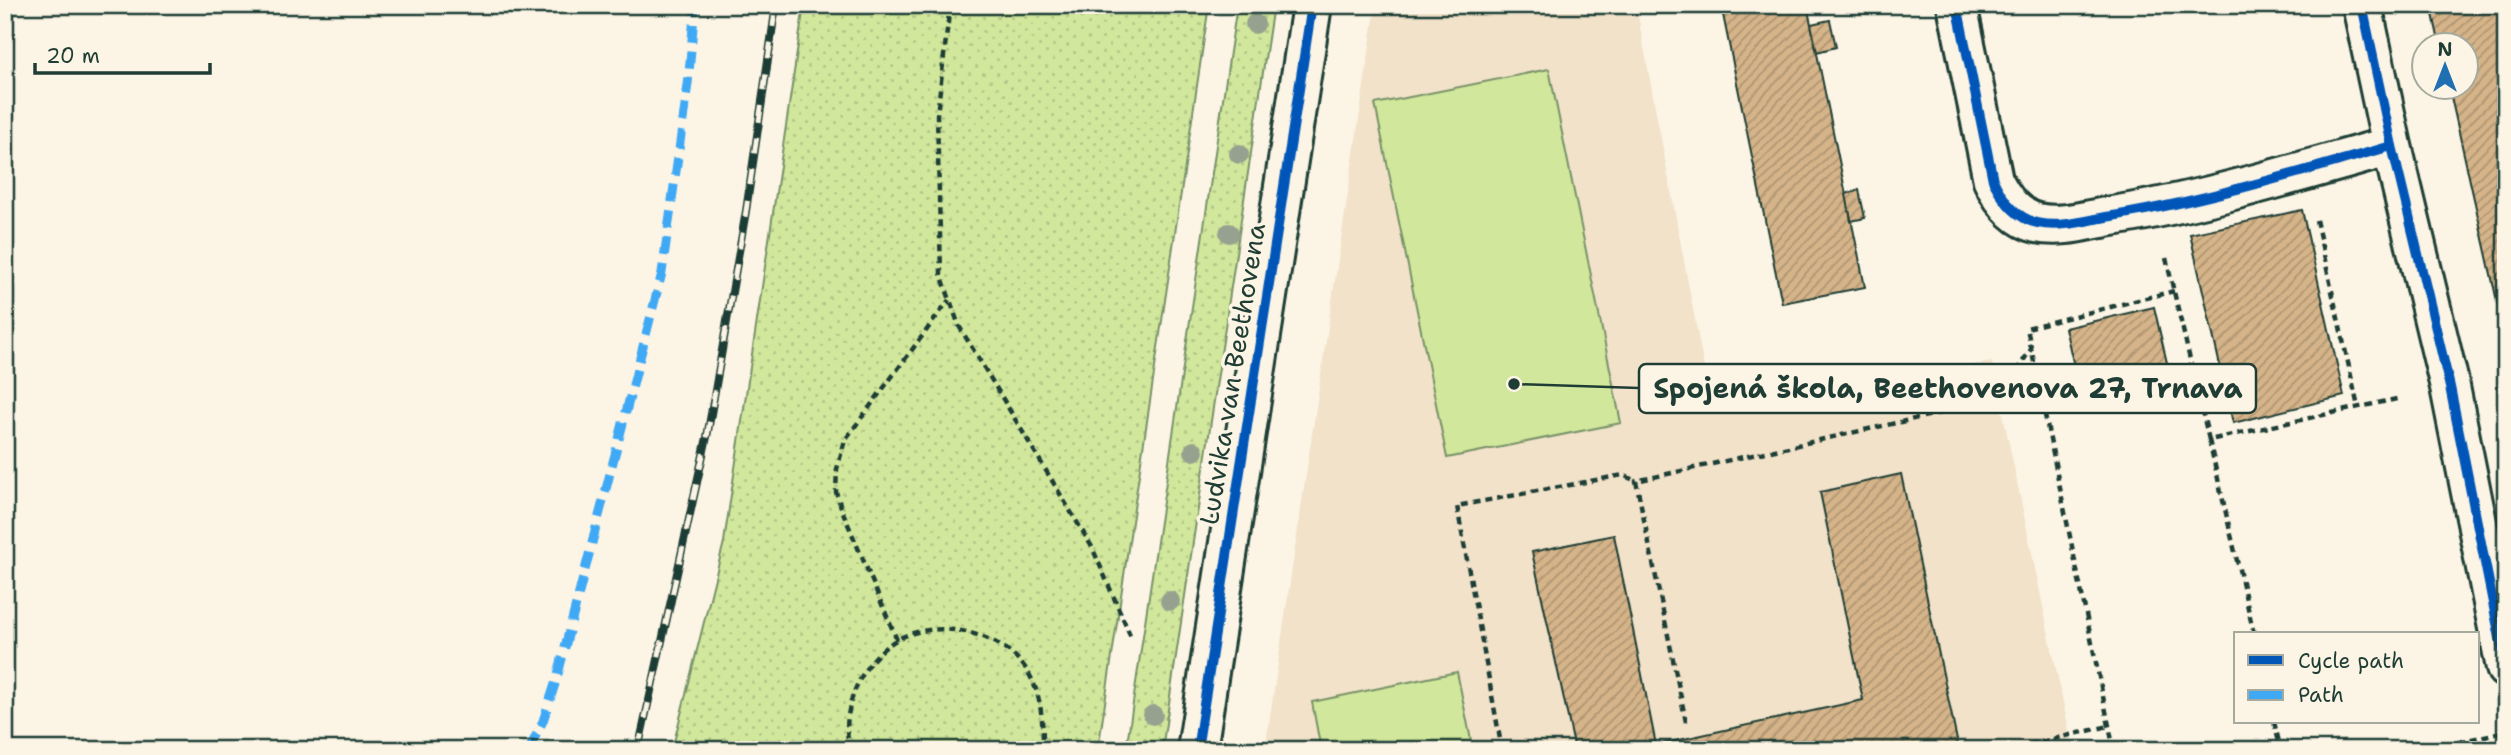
<svg xmlns="http://www.w3.org/2000/svg" width="2511" height="755" viewBox="0 0 2511 755" font-family="'Shantell Sans',sans-serif">
<style>
.built{fill:#f1e2c9}
.green{fill:url(#green-dots);stroke:#789268;stroke-width:2}
.pitch{fill:#d1e79c;stroke:#789268;stroke-width:2}
.building{fill:url(#building-hatch);stroke:#1f3d34;stroke-width:2}
.lines{fill:none;stroke-linecap:round;stroke-linejoin:round}
.street-casing{stroke:#1f3d34;stroke-width:44}
.path{stroke:#1f3d34;stroke-width:4.5;stroke-dasharray:7 5;stroke-linecap:butt}
.street{stroke:#fcf5e5;stroke-width:38}
.rail-casing{stroke:#1f3d34;stroke-width:8}
.rail{stroke:#fcf5e5;stroke-width:5;stroke-dasharray:16;stroke-linecap:butt}
.quiet{stroke:#3fa9f5;stroke-width:9;stroke-dasharray:18 9;stroke-linecap:butt}
.cycleway-casing{stroke:#fcf5e5;stroke-width:15}
.cycleway{stroke:#0057b8;stroke-width:10}
.tree{fill:#96a28f}
.labels{text-anchor:middle;dominant-baseline:central;stroke-width:7;stroke-linejoin:round;paint-order:stroke}
.street-label{font-size:26px;fill:#1f3d34;stroke:#fcf5e5}
.leader{fill:none;stroke:#1f3d34;stroke-width:2.5}
.callout-dot{fill:#1f3d34;stroke:#fcf5e5;stroke-width:2.5}
.callout{fill:#fcf5e5;stroke:#1f3d34;stroke-width:2.5}
.callout-label{font-size:28px;text-anchor:middle;font-weight:bold;fill:#1f3d34}
</style>
<defs>
<pattern id="green-dots" width="8" height="8" patternUnits="userSpaceOnUse" patternTransform="scale(1.75)"><rect width="8" height="8" fill="#d1e79c"/><path d="M2 2h.1M6 6h.1" fill="none" stroke="#b3c787" stroke-width="1.8" stroke-linecap="round"/></pattern>
<pattern id="building-hatch" width="6" height="6" patternUnits="userSpaceOnUse" patternTransform="scale(1.75)"><rect width="6" height="6" fill="#d6b489"/><path d="M-1 1l2-2M0 6l6-6M5 7l2-2" fill="none" stroke="#ad9471"/></pattern>
</defs>
<rect width="100%" height="100%" fill="#fcf5e5"/>
<filter id="ink" filterUnits="userSpaceOnUse"><feTurbulence type="fractalNoise" baseFrequency=".0143" numOctaves="2"/><feDisplacementMap in="SourceGraphic" scale="14" xChannelSelector="R" yChannelSelector="G"/><feConvolveMatrix kernelMatrix="1 2 1 2 8 2 1 2 1" color-interpolation-filters="sRGB"/></filter>
<g filter="url(#ink)">
<path class="built" d="M1376,5h260l75,400 281,-43 81,388h-808z"/>
<path class="green" d="M804,5h405l-111,745h-426l52,-208z
M1237,5h36l-111,745h-36z"/>
<path class="pitch" d="M1549,69l72,354 -174,35 -72,-354z
M1457,672l16,78h-152l-9,-48z"/>
<path class="building" d="M1721,5h86l58,282 -83,16z
M2431,5h75v336l-57,-253h17v-42h-26z
M1830,20l6,27 -19,5 -6,-28z
M1859,190l6,28 -14,3 -5,-27z
M2302,210l42,186 -111,27 -43,-189z
M2154,307l20,86 -89,20 -20,-85z
M1901,474l58,276h-384l-43,-198 82,-17 42,210 207,-45 -43,-208z"/>
<g class="lines">
<g class="street-casing">
<path id="street" d="M1957,5l36,175c9,19 23,38 44,43 23,5 47,-2 69,-6 97,-15 192,-45 286,-71
M2362,5l30,141 58,241 56,281
M1197,750l115,-745"/>
</g>
<path class="path" d="M950,5l-13,110 4,159 18,52 133,221 39,90
M2316,220l42,187
M2166,258l43,182 192,-42
M2209,440l45,194
M897,640l-55,-130 -6,-18 1,-23 8,-29 104,-140
M1686,722l-50,-241 345,-77 28,-22 22,-33
M2274,722l7,28
M850,750c-11,-39 11,-91 48,-111 41,-21 105,-7 130,33 14,24 15,51 15,78
M1502,750l-45,-244 166,-31 13,6
M2006,750l103,-24
M2114,750l-87,-422 147,-37
M2424,750l82,-19"/>
<use href="#street" class="street"/>
<g class="rail-casing">
<path id="rail" d="M638,750l69,-313 39,-226 30,-206"/>
</g>
<use href="#rail" class="rail"/>
<path class="quiet" d="M529,750l14,-29 14,-43 105,-405 26,-189 7,-79"/>
<g class="cycleway-casing">
<path id="cycleway" d="M1957,5l36,175c9,19 23,38 44,43 23,5 47,-2 69,-6 97,-15 192,-45 286,-71
M2362,5l30,141 58,241 56,281
M1197,750l115,-745"/>
</g>
<use href="#cycleway" class="cycleway"/>
</g>
<g class="tree">
<circle cx="1255" cy="24" r="10"/>
<circle cx="1239" cy="154" r="10"/>
<circle cx="1229" cy="233" r="10"/>
<circle cx="1194" cy="451" r="10"/>
<circle cx="1170" cy="601" r="10"/>
<circle cx="1153" cy="715" r="10"/>
</g>
</g>
<g class="labels">
<g class="street-label">
<text transform="translate(1232 374) rotate(-81)">Ludvika van Beethovena</text>
</g>
</g>
<path class="leader" d="M1514 384L1639 388"/>
<circle class="callout-dot" cx="1514" cy="384" r="7"/>
<rect class="callout" x="1639" y="364" width="617" height="49" rx="7"/>
<g class="callout-label">
<text x="1948" y="398">Spojená škola, Beethovenova 27, Trnava</text>
</g>
<rect width="2511" height="755" fill="none" stroke="#fcf5e5" stroke-width="28"/>
<rect x="14" y="14" width="2483" height="727" fill="none" stroke="#1f3d34" stroke-width="2.5" filter="url(#ink)"/>
<rect x="2234" y="632" width="245" height="91" fill="#fcf5e5" stroke="#a4ab9e" stroke-width="2"/>
<rect x="2248" y="655" width="35" height="10" fill="#0057b8" stroke="#a4ab9e" stroke-width="2"/>
<text x="2298" y="668" font-size="21" fill="#1f3d34">Cycle path</text>
<rect x="2248" y="690" width="35" height="10" fill="#3fa9f5" stroke="#a4ab9e" stroke-width="2"/>
<text x="2298" y="702" font-size="21" fill="#1f3d34">Path</text>
<g transform="translate(2445 66)"><circle r="33" fill="#fcf5e5" stroke="#a4ab9e" stroke-width="2"/>
<path d="M0-5L12 26L0 18L-12 26Z" fill="#1f6fb2"/>
<text y="-10" font-size="19" font-weight="bold" text-anchor="middle" fill="#1f3d34">N</text>
</g>
<path d="M35 63v10h175v-10" fill="none" stroke="#1f3d34" stroke-width="3.5"/>
<text x="46" y="63" font-size="21" fill="#1f3d34" stroke="#fcf5e5" stroke-width="5" paint-order="stroke">20 m</text>
</svg>
